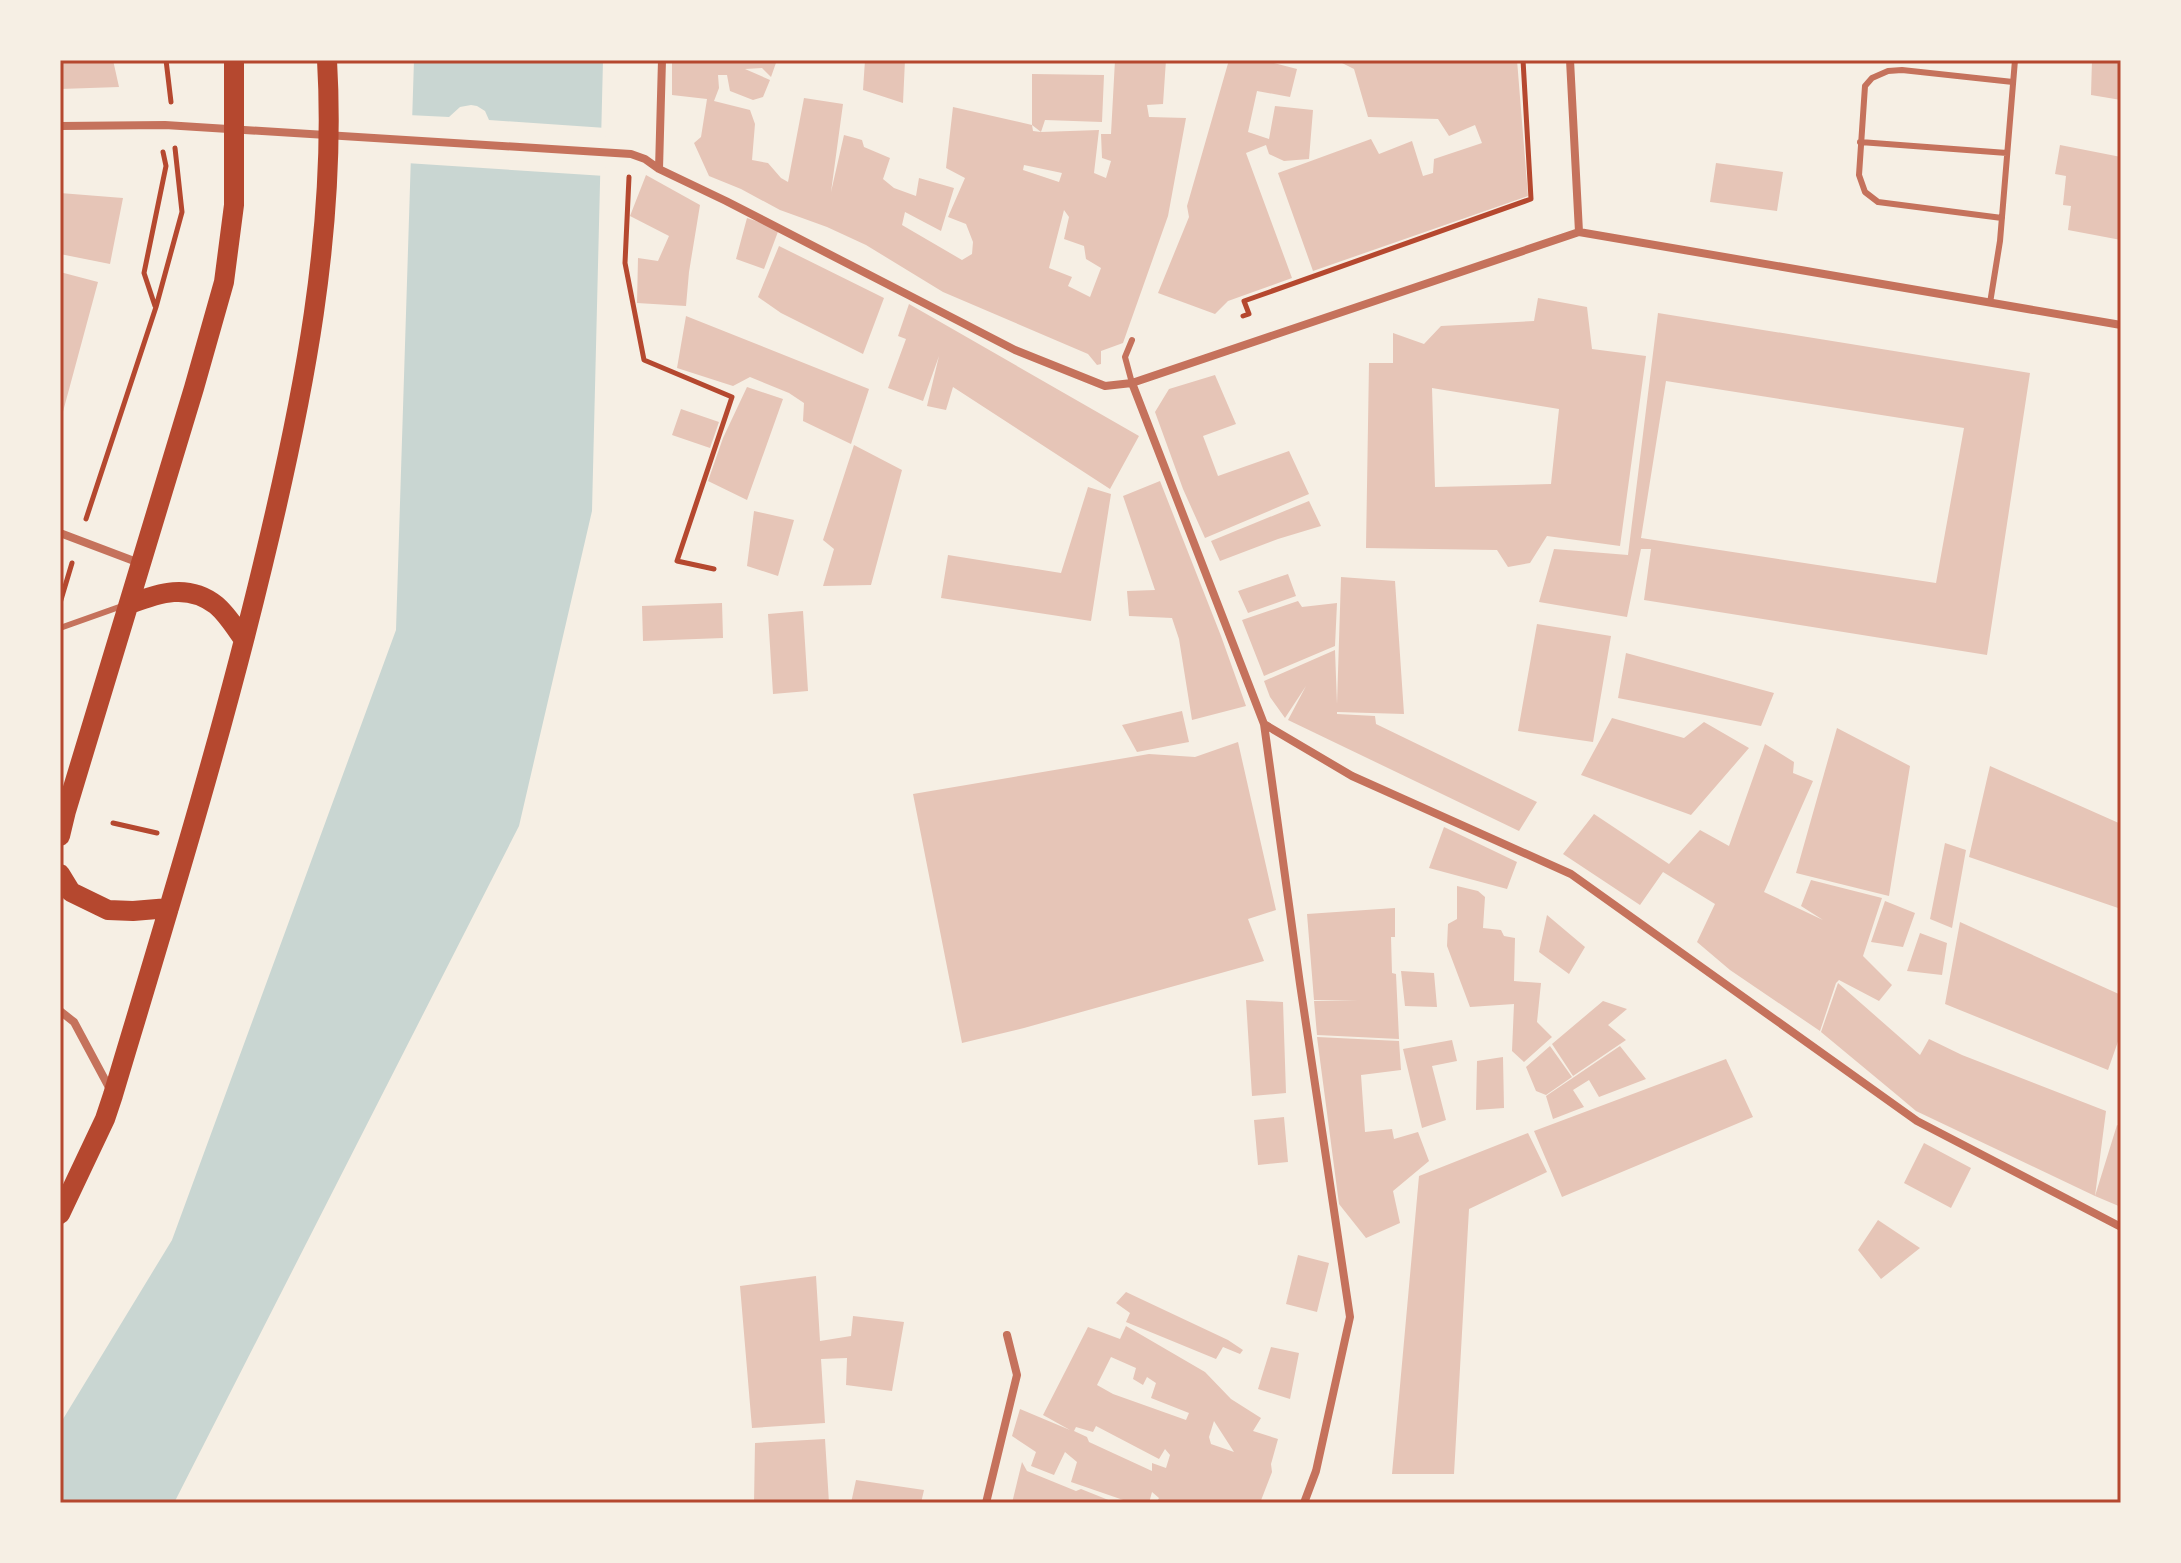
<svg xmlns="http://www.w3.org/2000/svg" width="2181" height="1563" viewBox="0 0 2181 1563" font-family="'PT Sans',sans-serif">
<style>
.water{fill:#c9d6d2}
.pier{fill:#f6efe4}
.building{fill:#e6c5b7;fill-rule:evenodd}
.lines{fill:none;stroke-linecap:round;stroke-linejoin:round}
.path{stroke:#b5482f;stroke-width:5}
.service{stroke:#c5725c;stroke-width:6}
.minor{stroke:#c5725c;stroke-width:8}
.primary{stroke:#b5482f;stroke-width:20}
.neatline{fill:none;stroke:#b5482f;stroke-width:3}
</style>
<rect width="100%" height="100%" fill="#f6efe4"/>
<path class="water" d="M414,60h189l-11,451 -73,315 -345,677h-114v-79l112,-184 224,-610z"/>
<path class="pier" d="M471,105l6,1 8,5 4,9 117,8 -1,48 -199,-13 2,-48 41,2 11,-10z"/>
<path class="building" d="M60,60h53l6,27 -59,2z
M672,60h105l-6,17 -9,-9 -17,1 25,11 -7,17 -10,3 -23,-9 -3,-16h-9l1,13 -5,13 36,9 5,14 -3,36 16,3 13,15 7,4 16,-84 39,6 -12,88 13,-57 18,5 2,7 26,11 -7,21 11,9 22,8 3,-18 35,10 -13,43 -36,-19 -3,13 60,35 10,-6 1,-12 -7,-18 -18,-7 17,-39 -19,-10 7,-61 79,18v-51l72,1 -2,47 -57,-2 -4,12 -9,-7 1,6 8,1 58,-2 -5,43 12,5 5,-17 -9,-3 -1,-24h10l4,-74h51l-3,44 -16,1 2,12 37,1 -18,98 -45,127 -22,8v13l-4,1 -9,-11 -145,-62 -77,-47 -39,-18 -47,-17 -39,-21 -32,-13 -15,-33 7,-6 6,-38 -35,-4zM1024,165l38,8 -3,9 -36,-12zM1064,210l5,7 -5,22 20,7 2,13 15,9 -11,29 -22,-11 4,-9 -23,-9z
M865,60h40l-2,43 -40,-13z
M1229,60h33l35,9 -7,28 -33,-6 -9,41 21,7 6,-33 38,4 -4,49 -25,2 -15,-7 -3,-9 -20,8 46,125 -64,23 -13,13 -57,-21 31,-76 -2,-11z
M1336,60h181l11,136 -215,75 -35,-98 93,-34 8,15 33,-13 11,35 10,-3 1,-14 48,-16 -7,-18 -26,11 -11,-17 -70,-2 -14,-48z
M2092,60h29v40l-30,-5z
M2060,145l61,12v83l-53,-10 3,-24 -8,-1 3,-29 -11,-2z
M1716,163l67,9 -6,39 -67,-9z
M646,175l54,30 -11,67 -3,34 -49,-3 1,-45 20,3 11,-25 -39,-20z
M60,193l63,5 -13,66 -50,-10z
M747,218l32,11 -15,40 -28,-10z
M779,246l105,52 -21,56 -82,-41 -23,-16z
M60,272l38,10 -37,137h-1z
M1538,298l49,9 5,42 54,7 -26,190 -73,-10 -17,27 -22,4 -11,-17 -131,-2 3,-185h24v-30l31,11 17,-18 93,-5zM1432,388l127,21 -8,75 -116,3z
M909,304l230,132 -29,53 -157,-102 -7,23 -19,-4 12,-50 -16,45 -35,-13 18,-49 -8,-3z
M1658,313l372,60 -43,282 -343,-55 7,-51h-10l-14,68 -88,-15 15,-53 74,6zM1666,381l298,47 -28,155 -295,-45z
M686,316l183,73 -18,55 -48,-23 1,-18 -15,-10 -39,-16 -17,9 -56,-18z
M1215,375l21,49 -33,12 15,40 71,-25 20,43 -104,44 -22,-49 -28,-77 14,-23z
M747,387l36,12 -36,101 -39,-19 15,-43z
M681,409l38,13 -9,26 -38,-13z
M854,445l48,25 -31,115 -48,1 11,-37 -11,-9z
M1160,481l61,155 25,70 -54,14 -13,-81 -7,-21 -43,-2 -2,-25 28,-1 -32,-94z
M1088,487l23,7 -20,127 -150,-23 7,-43 113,18z
M1309,501l12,25 -43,13 -58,22 -9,-20z
M754,511l40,9 -16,56 -31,-10z
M1288,574l8,22 -48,17 -10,-22z
M1341,577l54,4 9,133 -67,-2v2l38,2 1,8 161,78 -18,29 -231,-111 18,-34 -21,32 -15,-21 -6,-16 71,-31 2,54z
M1298,601l4,6 35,-4 -2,43 -71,30 -22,-56z
M722,603l1,35 -80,3 -1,-35z
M803,611l5,80 -35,3 -5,-80z
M1537,624l74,12 -18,106 -75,-11z
M1626,653l148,40 -13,33 -143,-28z
M1182,711l7,31 -52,10 -15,-27z
M1612,718l72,20 20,-16 45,26 -58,67 -110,-40z
M1837,728l73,38 -21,130 -93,-23z
M1238,742l38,168 -28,9 16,42 -240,67 -62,15 -49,-249 236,-40 46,3z
M1765,744l29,18 -1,11 20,8 -49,111 59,28 -22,-14 10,-26 71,18 -19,58 29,29 -13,16 -40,-21 -3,3 -16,48 -90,-61 -33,-28 18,-38 -52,-32 -23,33 -77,-51 31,-40 75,50 31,-34 29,16z
M1990,766l131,58v85l-152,-52z
M1444,827l73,35 -10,27 -78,-21z
M1945,843l21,7 -14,78 -22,-9z
M1457,886l21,5 7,6 -2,31 18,2 3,6 11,2 -1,43 27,2 -4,39 15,15 -28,25 -12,-11 2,-47 -44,3 -23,-61 1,-22 9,-5z
M1885,901l30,12 -12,34 -32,-5z
M1395,908v29h-4l1,36 4,1 3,65 -82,-4 -3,-34 44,-1h-44l-7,-86z
M1547,915l38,32 -16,27 -30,-22z
M1960,922l161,73v38l-13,37 -163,-66z
M1920,933l27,10 -5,32 -35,-4z
M1401,971l33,2 3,34 -32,-1z
M1838,983l82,72 9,-16 33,16 144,56 -11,85 -179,-85 -19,-16 -76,-63z
M1246,1000l37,2 3,91 -34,3z
M1603,1001l24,8 -19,16 18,15 -53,36 -21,-32z
M1317,1037l82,4 2,29 -40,5 4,57 27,-3 2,10 24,-7 11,29 -36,30 7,32 -34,15 -27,-34z
M1452,1040l5,21 -25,5 14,54 -24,8 -19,-79z
M1550,1046l22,31 -26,18 -10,-4 -10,-24z
M1620,1046l26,33 -47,18 -10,-17 -16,10 11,17 -31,12 -7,-23z
M1503,1057l1,51 -28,2 1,-49z
M1726,1059l27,58 -191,80 -28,-66z
M1284,1117l4,45 -30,3 -4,-45z
M2117,1125l4,2v80l-26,-11z
M1528,1133l19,39 -78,37 -15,265h-62l27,-298z
M1924,1143l47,25 -20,40 -47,-25z
M1878,1220l42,28 -39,31 -23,-29z
M1298,1255l31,8 -12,49 -31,-8z
M816,1276l4,65 31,-5 2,-20 51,6 -12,69 -46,-6 1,-27 -26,1 4,64 -73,5 -12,-142z
M1126,1292l102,48 15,10 -3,4 -17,-7 -7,12 -90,-37 4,-9 -14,-10z
M1126,1326l79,46 26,27 30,19 -8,13 25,8 -7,25 1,8 -12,31h-104l3,-5 -7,-6 -3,11h-17l-61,-21 6,-20 -12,-10 -11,23 -23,-9 5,-14 -24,-16 8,-27 50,21 -27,-15 45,-88 32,12zM1111,1357l25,11 -3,11 10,6 4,-8 9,6 -5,15 38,15 -3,7 -73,-26 -16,-9zM1214,1421l20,31 -23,-8 -2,-7zM1096,1426l63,33 6,-10 5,6 -4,13 -14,-5v8l-63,-29 -2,-5 -13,-6 2,-4 17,5z
M1271,1347l28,6 -9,46 -32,-10z
M825,1439l4,64h-75l1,-60z
M1022,1462l5,9 49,20 5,-2 35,14h-104z
M856,1480l68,10 -3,13h-70z"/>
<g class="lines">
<path class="path" d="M166,60l5,42
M629,177l-4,86 19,97 88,37 -55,164 37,8
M155,306l-11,-33 22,-107 -3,-14
M1243,316l6,-2 -5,-13 287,-102 -8,-139
M86,519l70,-212 26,-95 -7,-64
M60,603l12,-40
M113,823l44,10"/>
<path class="service" d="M1860,142l147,11
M2002,218l-124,-16 -13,-10 -6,-17 6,-89 7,-8 16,-7 14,-1 111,12
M1990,303l10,-62 15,-181
M1132,340l-7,17 7,26
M60,628l62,-22"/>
<path class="minor" d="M1570,60l9,172
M60,126l105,-1 466,29 14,5 14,10 67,32 289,149 90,36 27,-3 447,-151 542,93
M659,169l3,-109
M1132,383l132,341 36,260 50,333 -34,154 -12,32
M60,533l82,31
M1264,724l88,52 219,98 346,247 204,106
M60,1011l14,11 37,69
M986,1503l31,-128 -10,-40"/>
<path class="primary" d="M130,604c29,-11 58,-21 86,1 11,9 20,24 28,35
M60,836l6,-25 128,-423 30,-106 10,-77v-145
M60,874l11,18 37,18 25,1 36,-3
M60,1214l45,-95 8,-24c53,-177 107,-352 150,-531 40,-165 74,-334 64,-504"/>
</g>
<rect width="2181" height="1563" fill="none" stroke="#f6efe4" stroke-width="124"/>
<rect x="62" y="62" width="2057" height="1439" class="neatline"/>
</svg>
